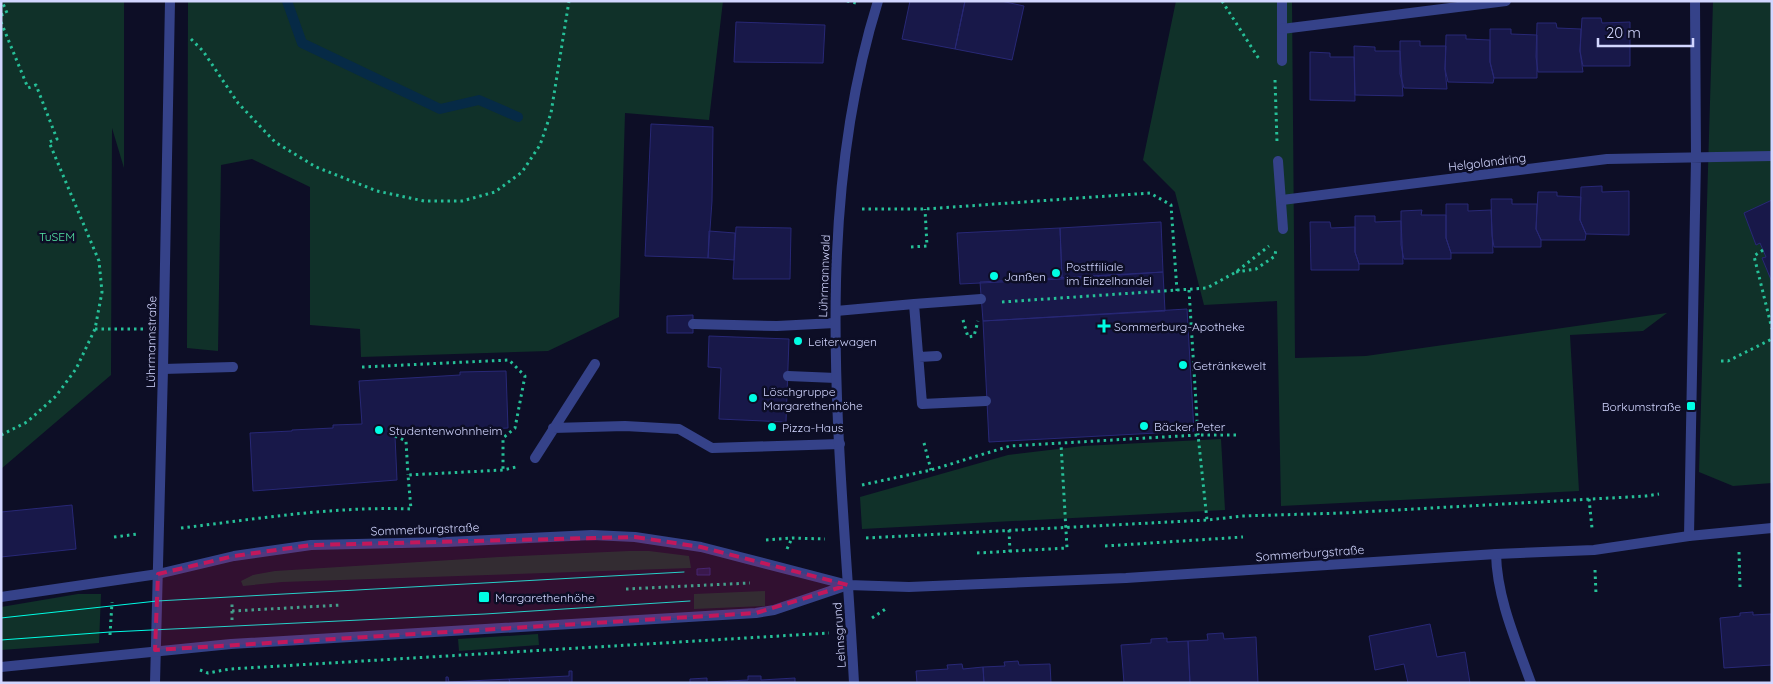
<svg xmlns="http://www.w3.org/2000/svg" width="1773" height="684" viewBox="0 0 1773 684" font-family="Quicksand,sans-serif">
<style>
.green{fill:#103129}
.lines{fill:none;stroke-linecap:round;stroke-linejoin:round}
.stream{stroke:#062a46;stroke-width:10}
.building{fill:#181849;stroke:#282876}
.path{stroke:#26c098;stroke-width:3;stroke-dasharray:2.5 4;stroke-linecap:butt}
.service{stroke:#354289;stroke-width:10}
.minor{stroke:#354289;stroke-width:10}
.tertiary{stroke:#354289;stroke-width:10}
.tram{stroke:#00fde4;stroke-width:1}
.marked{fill:#c2185b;fill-opacity:0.2;stroke:#c2185b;stroke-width:4;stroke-dasharray:10 6;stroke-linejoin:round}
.poi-dot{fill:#00fde4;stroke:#0d0e26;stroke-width:2}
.labels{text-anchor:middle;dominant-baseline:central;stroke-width:5;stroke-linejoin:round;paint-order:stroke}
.street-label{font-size:12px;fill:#d2d6ff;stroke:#0d0e26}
.park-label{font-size:12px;fill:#55e8a6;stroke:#0d0e26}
.poi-label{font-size:12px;fill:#d2d6ff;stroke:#0d0e26;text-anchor:start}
</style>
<rect width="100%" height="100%" fill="#0d0e26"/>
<path class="green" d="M1,1h123v167l-12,-40 -1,247 -110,94z
M188,1h535l-14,119 -84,-7 -6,204 -71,34 -187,6 -1,-28 -50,-4v-138l-58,-28 -31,6 -3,186 -31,-3z
M1176,1h116l3,357 71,-2 301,-43 -24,18 -73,4 9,156 -298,15 -4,-205 -73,4 -29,-113 -32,-32z
M1713,1h59v482l-39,3 -34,-14z
M1221,439l4,71 -363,19 -2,-32 148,-42 75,-9z
M629,551h20l40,5 2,12 -409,14 -39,4 -2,-5 12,-6 22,-4 224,-14z
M765,591v15l-71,3v-15z
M78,594h23l-2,49 -98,7v-43z
M538,634l1,11 -80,6 -1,-12z"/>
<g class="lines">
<path class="stream" d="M287,1l15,42 138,66 39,-9 39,17"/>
</g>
<path class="building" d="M910,1h55l-10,48 -53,-10z
M965,1h36l23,5 -12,54 -57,-11z
M1582,18h19l1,5 28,-1v44h-47l-3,-15z
M736,22l89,3 -2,38 -89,-1z
M1537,23h19l1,5 24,1 -1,22 3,21h-45l-2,-15z
M1490,29h21v5l26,1v43h-43l-4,-16z
M1446,35h20v4l24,1v22l4,16 -1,5 -45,-1 -3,-13z
M1400,41h20v5h26l-1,23 2,20 -43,-1 -4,-14z
M1354,46l21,1v4h25l3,45 -48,-1z
M1310,52l20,1v4h24l1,44 -45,-1z
M651,124l62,3 -1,74 -4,57 -63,-2z
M1602,186v6l27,-1v44l-43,-1 -6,-14 1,-33z
M1538,192h19v4l24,1 -1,23 6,14 -1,6h-44l-5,-11z
M1491,199h21v5h25l-1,25 5,11v7h-47l-2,-12z
M1772,200v82l-10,-24 4,-1 -6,-14 -4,2 -12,-32z
M1446,204h22v7l23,-1 2,43h-42l-5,-15z
M1422,210l-1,5h25v23l5,15v6h-47l-3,-14v-34z
M1355,216h20v6l26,-1 2,43h-44l-4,-12z
M1161,222l2,50 -101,7 -2,-51z
M1310,222h20l1,6 24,-1v25l4,12v6h-48z
M736,227l55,1 -1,51h-57z
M1060,228l2,51 -102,5 -3,-51z
M709,231l26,2 -1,27 -26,-2z
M1163,272l2,39 -182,10 -3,-39z
M1187,309l7,122 -205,11 -6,-121z
M693,315v18h-26v-17z
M709,336l80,3 -3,83 -67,-3 2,-51 -13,-1z
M506,371l2,57 -88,5 1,1 -26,2 2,44 -144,11 -3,-58 42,-2v-1l41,-2v-3l29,-1 -3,-43 101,-6v-3z
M72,505l4,44 -75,8v-45z
M710,568v7h-13v-6z
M1753,612v3l18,-1 1,51 -48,3 -4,-50 20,-2v-3z
M1430,624l7,33 28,-5 5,31h-62l-4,-19 -29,6 -6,-34z
M1223,633l1,6 32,-2 2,46h-68l-2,-42 20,-1 -1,-6z
M1167,638v4l21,-1 2,42h-66l-3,-38 30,-2v-4z
M1018,661l1,4 31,-1 1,19h-67l-1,-16 22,-1 -1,-4z
M962,664l1,5 20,-2 1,16h-67l-1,-12 32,-2 -1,-4z
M569,671h3v12h-62l-1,-4 60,-3z
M748,676h13v4l34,-2v5h-67l-1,-2 21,-1z
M446,677h2l1,5 60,-3 1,4h-64z
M707,678v4l20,-1 1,2h-38v-4z"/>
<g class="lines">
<path class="path" d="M847,1l9,2
M1222,1l37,58
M1,15l6,-2 -5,-12
M1,22l27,66 8,-3 21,54 -8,3 50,119 3,31 -7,37 -19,40 -20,27 -29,26 -26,13
M191,39l12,12 35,52 37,39 41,25 61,24 47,10h38l33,-9 27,-20 18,-27 11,-32 18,-112
M1275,80l2,62
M862,209h63l225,-16 21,12 6,86
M911,247l16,-1 -2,-37
M1763,250l-9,6 18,73
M1236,272l20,-3 19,-13 1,-8
M1189,290l9,145 9,85
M1002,302l205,-14 29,-16 33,-26
M963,320l5,17 6,-1 4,-15
M95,329h48
M1721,361h7l44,-22
M362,367l147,-7 16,16 -10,52 -12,10v32
M395,436l11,5 2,34
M924,443l7,27
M862,485l69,-15 79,-24 188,-11h39
M1589,499l3,29
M181,528c76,-9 153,-22 230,-19l-3,-34 95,-5 13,-3
M1009,530l1,22
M114,537l24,-3
M866,538l341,-18 35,-4 101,-3 303,-17 13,-2
M766,540l26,-2 33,1
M1105,546l138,-9
M787,549l5,-11
M1739,552l1,35
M977,553l90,-5 -6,-104
M1595,570l1,24
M626,589l124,-6
M232,611l110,-6
M872,618l15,-10
M232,620v-18
M110,635l2,-33
M200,670l8,3 22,-4 599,-36"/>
<path class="service" d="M1282,1v60
M1278,161l5,68
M914,304l67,-5
M836,311l78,-7 8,100 64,-3
M693,324l84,2 58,-3
M919,357l18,-1
M163,369l70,-2
M788,376l48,2
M553,428l72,-2 54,3 33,19 128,-4
M535,458l60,-94"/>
<path class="minor" d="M1282,29l224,-28
M1282,200l325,-41 165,-3
M1689,536l7,-378 -1,-157
M1496,554c1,44 20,87 35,129
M155,683l8,-314 7,-368
M854,683c-12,-227 -45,-461 24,-682"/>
<path class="tertiary" d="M1,597l157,-23 76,-18 77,-11 135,-3 146,-7 43,2 66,10 147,38 61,2 217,-9 370,-24 98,-4 95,-14 83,-8
M1,667l230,-23 525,-31 18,-3 74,-25"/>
<path class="tram" d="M1,618l156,-17 527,-29
M1,640l109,-8 375,-18 205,-13"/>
</g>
<path class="marked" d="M635,537l66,10 147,38 -92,28 -601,37 3,-76 76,-18 77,-11z"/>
<g class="poi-dot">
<circle cx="1056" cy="273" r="5"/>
<circle cx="994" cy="276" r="5"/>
<path d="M1101.5 318.5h5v5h5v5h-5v5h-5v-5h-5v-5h5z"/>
<circle cx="798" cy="341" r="5"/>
<circle cx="1183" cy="365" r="5"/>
<circle cx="753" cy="398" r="5"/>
<rect x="1686" y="401" width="10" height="10" rx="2.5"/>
<circle cx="1144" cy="426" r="5"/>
<circle cx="772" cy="427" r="5"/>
<circle cx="379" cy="430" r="5"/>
<rect x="478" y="591" width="12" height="12" rx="2.5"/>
</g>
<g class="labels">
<g class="street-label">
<text transform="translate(1487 162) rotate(-7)">Helgolandring</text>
<text transform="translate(824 276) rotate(-88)">Lührmannwald</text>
<text transform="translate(151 342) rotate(-89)">Lührmannstraße</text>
<text transform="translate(425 529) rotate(-2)">Sommerburgstraße</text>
<text transform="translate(1310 553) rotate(-4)">Sommerburgstraße</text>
<text transform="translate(839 635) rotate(-94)">Lehnsgrund</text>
</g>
<g class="park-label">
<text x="57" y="236">TuSEM</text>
</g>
<g class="poi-label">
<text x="1066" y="266">Postffiliale<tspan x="1066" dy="14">im Einzelhandel</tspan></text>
<text x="1004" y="276">Janßen</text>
<text x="1114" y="326">Sommerburg-Apotheke</text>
<text x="808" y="341">Leiterwagen</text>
<text x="1193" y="365">Getränkewelt</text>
<text x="763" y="391">Löschgruppe<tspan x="763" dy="14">Margarethenhöhe</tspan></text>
<text x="1681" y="406" text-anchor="end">Borkumstraße</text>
<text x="1154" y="426">Bäcker Peter</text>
<text x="782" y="427">Pizza-Haus</text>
<text x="389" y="430">Studentenwohnheim</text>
<text x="495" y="597">Margarethenhöhe</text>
</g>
</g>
<rect width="1773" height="684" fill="none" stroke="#d2d6ff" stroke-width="5"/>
<path d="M1598 38v8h95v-8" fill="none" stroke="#d2d6ff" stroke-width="2.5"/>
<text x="1606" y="38" font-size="15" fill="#d2d6ff" stroke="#0d0e26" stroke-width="4" paint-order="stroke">20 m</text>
</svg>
